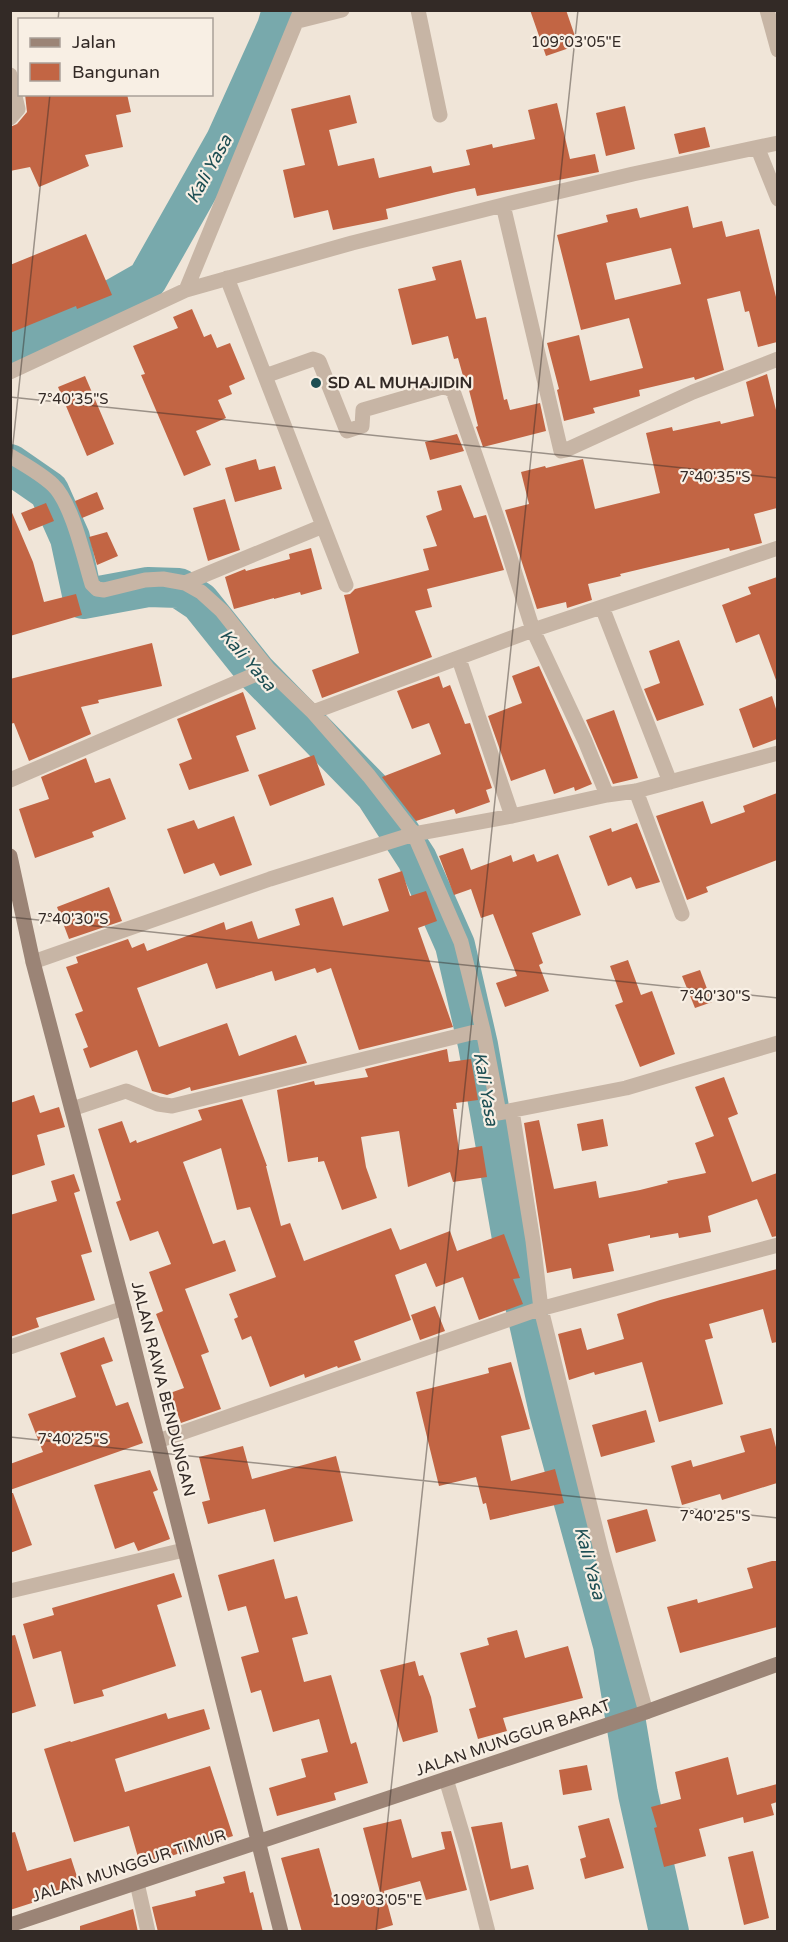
<svg xmlns="http://www.w3.org/2000/svg" width="788" height="1942" viewBox="0 0 788 1942" font-family="'Varela Round',sans-serif">
<style>
.lines{fill:none;stroke-linecap:round;stroke-linejoin:round}
.river{stroke:#78a9ac;stroke-width:40}
.building{fill:#c26544;fill-rule:evenodd}
.street{stroke:#c7b5a5;stroke-width:15}
.secondary{stroke:#9b8476;stroke-width:15}
.ticks{fill:none;stroke:#332a26;stroke-width:1.5;stroke-opacity:0.45}
.poi-dot{fill:#1d4e53;stroke:#f8efe4;stroke-width:2}
.labels{text-anchor:middle;dominant-baseline:central;stroke-width:4.5;stroke-linejoin:round;paint-order:stroke}
.poi-label{font-size:16px;font-weight:bold;fill:#332a26;stroke:#f8efe4;text-anchor:start}
.street-label{font-size:16px;fill:#332a26;stroke:#f8efe4}
.water-label{font-size:18px;font-style:italic;fill:#1d4e53;stroke:#f8efe4}
.ticks-label{font-size:15px;text-anchor:middle;fill:#332a26;stroke:#f8efe4;stroke-width:4.5;stroke-linejoin:round;paint-order:stroke}
</style>
<rect width="100%" height="100%" fill="#f0e5d8"/>
<g class="lines">
<path class="river" d="M10,354l28,-12 109,-62 79,-140 51,-113 5,-17
M10,464l39,27 21,47 13,61 65,-12 31,1 21,14 56,70 119,122 42,65 38,86 23,100 41,233 30,134 64,233 25,149 31,138"/>
</g>
<path class="building" d="M530,10h36l12,35 -32,11z
M25,94h102l4,18 -15,3 7,32 -38,8 4,11 -50,21 -9,-20 -20,4v-44l7,-3 10,-12z
M350,95l7,28 -28,7 9,36 36,-8 5,20 52,-12 2,7 37,-8 -4,-15 26,-6 1,4 42,-9 -7,-29 29,-7 13,56 25,-5 4,18 -122,24 -2,-8 -19,4 -70,17 2,10 -55,11 -5,-20 -34,8 -11,-48 22,-5 -14,-56z
M625,106l10,43 -29,7 -10,-43z
M705,127l5,20 -31,7 -5,-20z
M688,206l5,22 29,-7 4,16 33,-8 18,72v41l-19,5 -9,-36 -4,1 -5,-21 -33,8 17,71 -23,8 -6,2 -1,-3 -55,13 1,6 -47,12 2,5 -31,8 -7,-31 2,-1 -12,-46 32,-8 11,46 53,-13 -14,-50 -48,12 -24,-95 51,-13 -2,-7 31,-7 3,10zM671,248l10,36 -66,16 -9,-37z
M86,234l26,61 -35,14 -1,-3 -66,27v-68z
M461,260l15,59 10,-2 18,83 3,-1 3,11 30,-7 6,28 -63,16 -7,-20 2,-1 -11,-44 -2,1 -7,-25 -4,1 -6,-23 -36,9 -14,-56 38,-9 -4,-13z
M192,309l12,28 7,-3 6,14 13,-5 15,36 -16,7 3,8 -14,6 8,18 -30,13 15,34 -27,11 -43,-101 4,-1 -12,-28 45,-18 -5,-11z
M767,374l10,40v94l-23,6 8,29 -32,8 -1,-3 -109,26 1,2 -33,8 4,16 -25,8 -1,-6 -29,7 -32,-99 24,-6 -8,-32 24,-6 1,2 37,-9 12,50 65,-16 -14,-60 26,-6 1,4 47,-10 1,3 33,-8 -8,-34z
M85,376l29,68 -27,12 -29,-69z
M457,434l7,17 -34,9 -5,-18z
M256,459l3,11 16,-4 7,23 -47,13 -10,-34z
M461,485l13,33 12,-3 18,55 -77,19 5,18 -17,4 17,46 -110,41 -10,-28 47,-17 -15,-58 6,-1 5,-5 74,-19 -6,-21 14,-3 -11,-30 16,-6 -5,-19z
M97,492l7,17 -22,9 -7,-17z
M225,499l15,51 -32,11 -15,-53z
M46,503l8,18 -25,10 -8,-18z
M10,508l23,54 11,40 32,-8 6,21 -72,21z
M107,532l11,24 -21,9 -8,-28z
M311,548l11,41 -21,6 -1,-3 -26,7v-1l-40,11 -9,-32 20,-8 1,2 44,-12 -1,-5z
M777,577v102l-1,1 -17,-46 -23,9 -14,-38 29,-11 -3,-7z
M679,640l25,65 -47,16 -13,-32 16,-6 -11,-32z
M152,643l10,43 -64,14 1,3 -18,4 10,27 -62,27 -15,-38 -4,1v-45z
M539,666l53,118 -17,7 -1,-4 -20,7 -9,-25 -34,12 -23,-65 34,-13 -10,-27z
M439,676l4,12 7,-3 15,39 5,-1 22,65 -6,2 4,12 -34,12 -2,-5 -38,12 -34,-44 59,-23 -12,-31 -17,6 -15,-38z
M243,692l13,37 -20,7 13,35 -60,19 -10,-26 13,-5 -15,-40z
M772,696l5,16v27l-24,9 -14,-39z
M614,710l24,68 -25,6 -27,-64z
M314,755l11,30 -55,21 -12,-31z
M86,758l9,25 15,-5 16,41 -34,13 2,5 -59,21 -16,-49 30,-10 -8,-22z
M777,793v67l-71,27 2,5 -21,8 -31,-84 47,-15 8,23 34,-12 -2,-6z
M234,816l18,49 -32,11 -6,-13 -30,11 -17,-45 27,-9 4,9z
M637,823l23,59 -24,7 -5,-12 -23,9 -19,-50 22,-8 1,4z
M463,848l8,22 40,-15 2,7 21,-8 3,8 21,-8 23,61 -49,18 11,30 -4,2 10,26 -44,16 -9,-24 21,-7 -24,-62 -12,4 -10,-29 -17,6 -15,-39z
M402,871l8,25 16,-5 11,30 -19,7 35,99 -94,23 -28,-82 -14,5 -2,-5 -40,13 -3,-10 -56,18 -9,-26 -70,25 22,59 68,-24 12,33 57,-21 11,28 -116,28 -1,-4 -23,8 -15,-4 -15,-41 -47,18 -7,-19 5,-2 -13,-33 8,-3 -17,-44 12,-4 -2,-6 52,-18 4,9 12,-5 3,8 77,-29 2,8 26,-9 6,18 42,-14 -5,-16 38,-12 10,29 46,-15 -11,-32z
M109,887l13,34 -53,18 -12,-32z
M628,960l13,35 11,-4 23,63 -35,13 -25,-62 8,-3 -13,-36z
M700,970l12,32 -17,6 -13,-32z
M447,1049l2,13 22,-3 7,41 -22,3 1,6h-4l6,41 23,-4 5,31 -34,5 -3,-10 -42,15 -9,-56 -38,6 5,30 11,31 -35,12 -18,-49 -6,1v-5l-30,5 -11,-72 37,-9 1,4 53,-8 -3,-8z
M724,1077l14,37 -10,4 24,64 25,-9v63l-5,1 -15,-38 -49,17 3,16 -32,6 -1,-5 -28,5v-3l-42,9 6,27 -41,8 -2,-11 -24,5 -23,-150 15,-3 15,69 42,-8 3,17 41,-8 28,-7 -1,-2 39,-8 -11,-30 19,-7 -19,-49z
M34,1095l6,18 19,-6 6,20 -28,8 8,30 -35,11v-73z
M242,1099l25,67h-1l15,60 9,-3 14,38 87,-33 9,22 50,-19 7,20 47,-17 16,44 -7,1 10,25 -44,16 -16,-43 -27,10 -10,-24 -31,12 16,45 -57,21 7,19 -23,8 -1,-2 -32,12 -1,-4 -34,13 -19,-51 -9,4 -8,-21 4,-2 -9,-23 47,-17 -26,-70 -13,3 -16,-62 -38,14 30,82 12,-4 11,31 -51,18 24,63 -8,3 20,54 -40,14 -11,-30 14,-5 -28,-74 7,-3 -14,-39 22,-8 -13,-33 -28,10 -14,-39 5,-2 -23,-71 24,-8 8,22 6,-3 1,3 65,-23 -4,-10z
M603,1119l5,27 -26,5 -5,-27z
M74,1174l6,17 -6,2 18,59 -11,3 14,45 -59,18 3,9 -29,10v-122l47,-14 -6,-20z
M777,1269v73l-5,1 -9,-34 -54,15 4,14 -8,2 18,64 -64,18 -17,-60 -47,13 -1,-3 -25,8 -11,-46 23,-6 6,22 37,-11 -7,-25 43,-14z
M435,1306l10,25 -25,9 -9,-25z
M104,1337l9,24 -12,4 15,41 12,-4 15,41 -133,47v-26l33,-12 -15,-38 48,-17 -16,-44z
M511,1362l19,67 -29,7 10,45 44,-12 9,34 -74,17 -4,-17 -3,1 -7,-27 -37,9 -23,-94 73,-19 -1,-5z
M646,1410l9,32 -54,15 -9,-32z
M771,1428l6,23v32l-55,17 -2,-6 -38,11 -11,-39 20,-6 2,7 52,-15 -5,-16z
M243,1446l9,33 84,-23 17,65 -79,21 -9,-33 -57,15 -6,-22 8,-2 -11,-43z
M150,1470l8,20 -5,2 17,47 -32,12 -4,-9 -19,7 -21,-64z
M10,1493h3l19,52 -22,8z
M647,1509l9,32 -40,12 -9,-33z
M274,1559l11,40 12,-3 11,38 -16,4 12,44 27,-7 20,69 5,-2 12,41 -34,10 2,7 -59,16 -8,-28 37,-11 -5,-18 27,-7 -9,-33 -46,13 -12,-42 -10,3 -10,-36 18,-5 -13,-46 -18,5 -10,-36z
M772,1561h5v66l-97,26 -13,-46 30,-8 1,4 55,-15 -6,-20z
M174,1573l8,24 -25,8 19,61 -74,24 2,6 -30,8 -13,-53 -28,8 -10,-35 31,-9 -2,-7z
M517,1630l8,28 43,-12 15,52 -80,20 4,13 -29,8 -9,-30 7,-2 -16,-54 29,-8 -2,-7z
M15,1635l21,71 -26,8v-78z
M415,1661l4,15 4,-1 8,22 7,35 -35,10 -23,-72z
M204,1709l6,20 -95,30 10,33 85,-26 23,70 -62,20 -1,-1 -30,9 -11,-38 -55,16 -30,-93 26,-8 1,1 95,-29 2,6z
M728,1757l9,38 40,-11v18l-6,2 3,11 -30,8 -1,-6 -44,12 7,27 -42,11 -10,-39 3,-1 -6,-20 30,-8 -6,-27z
M587,1765l5,25 -29,5 -4,-25z
M609,1818l15,50 -39,11 -5,-20 6,-2 -8,-31z
M401,1819l11,39 33,-9 -4,-17 10,-1 16,59 -41,10 -6,-19 -40,11 -17,-64z
M502,1822l9,47 17,-4 6,24 -44,12 -19,-74z
M15,1832l12,39 44,-13 9,28 -46,14 1,2 -25,8v-77z
M319,1848l16,57 49,-14 9,34 -23,7h-68l-21,-74z
M753,1851l16,67 -25,7 -16,-68z
M245,1871l5,22 3,-1 10,40h-105l-6,-25 44,-11 -1,-5 30,-8 -2,-6z
M133,1909l5,23h-58v-6z"/>
<g class="lines">
<path class="street" d="M418,10l22,105
M767,10l11,40
M298,21l44,-11
M10,75l8,34 -8,9
M758,149l20,50
M503,205l58,246 5,-1 127,-58 85,-33
M227,278l119,307
M186,290l115,-280
M10,372l176,-82 166,-47 151,-38 130,-31 145,-31
M265,376l48,-17 6,2 28,70 15,-5 1,-16 79,-23 6,1 5,3 48,138 32,101 52,111 22,54
M10,456c15,9 30,17 43,29 19,18 31,73 39,99l5,5 7,1 41,-10 18,-1 22,4 16,9 21,19 46,58 45,43 56,64 45,58 47,108 22,88 16,83 127,-25 152,-45
M185,583l138,-57
M602,607l68,175
M459,659l53,157
M313,712l220,-82 245,-82
M10,780l258,-111
M636,791l46,123
M33,962l237,-83 144,-45 98,-18 95,-21 29,-4 142,-38
M72,1109l54,-18 32,13 14,2 311,-76
M512,1111l21,130 8,68 61,245 44,158
M10,1347l114,-39
M158,1441l378,-131 242,-65
M10,1591l174,-41
M446,1779l20,67 22,86
M137,1883l11,49"/>
<path class="secondary" d="M10,856l23,106 91,346 157,624
M10,1925l636,-213 132,-48"/>
</g>
<path class="ticks" d="M58,20l1,-10M10,397l768,81M10,472l40,-378M10,917l768,81M10,1437l768,81M376,1932l202,-1922"/>
<circle class="poi-dot" cx="316" cy="383" r="6"/>
<g class="labels">
<g class="poi-label">
<text x="328" y="383">SD AL MUHAJIDIN</text>
</g>
<g class="street-label">
<text transform="translate(163 1389) rotate(76)">JALAN RAWA BENDUNGAN</text>
<text transform="translate(513 1738) rotate(-19)">JALAN MUNGGUR BARAT</text>
<text transform="translate(129 1866) rotate(-18)">JALAN MUNGGUR TIMUR</text>
</g>
<g class="water-label">
<text transform="translate(209 169) rotate(-61)">Kali Yasa</text>
<text transform="translate(248 660) rotate(49)">Kali Yasa</text>
<text transform="translate(486 1089) rotate(80)">Kali Yasa</text>
<text transform="translate(590 1563) rotate(75)">Kali Yasa</text>
</g>
</g>
<g class="ticks-label">
<text x="576" y="47">109°03'05"E</text>
<text x="73" y="404">7°40'35"S</text>
<text x="715" y="482">7°40'35"S</text>
<text x="73" y="924">7°40'30"S</text>
<text x="715" y="1001">7°40'30"S</text>
<text x="73" y="1444">7°40'25"S</text>
<text x="715" y="1521">7°40'25"S</text>
<text x="377" y="1905">109°03'05"E</text>
</g>
<rect width="788" height="1942" fill="none" stroke="#332a26" stroke-width="24"/>
<rect x="18" y="18" width="195" height="78" fill="#f8efe4" stroke="#a9a098" stroke-width="1.5"/>
<rect x="30" y="38" width="30" height="9" fill="#9b8476" stroke="#a9a098" stroke-width="1.5"/>
<text x="72" y="48" font-size="18" fill="#332a26">Jalan</text>
<rect x="30" y="63" width="30" height="18" fill="#c26544" stroke="#a9a098" stroke-width="1.5"/>
<text x="72" y="78" font-size="18" fill="#332a26">Bangunan</text>
</svg>
